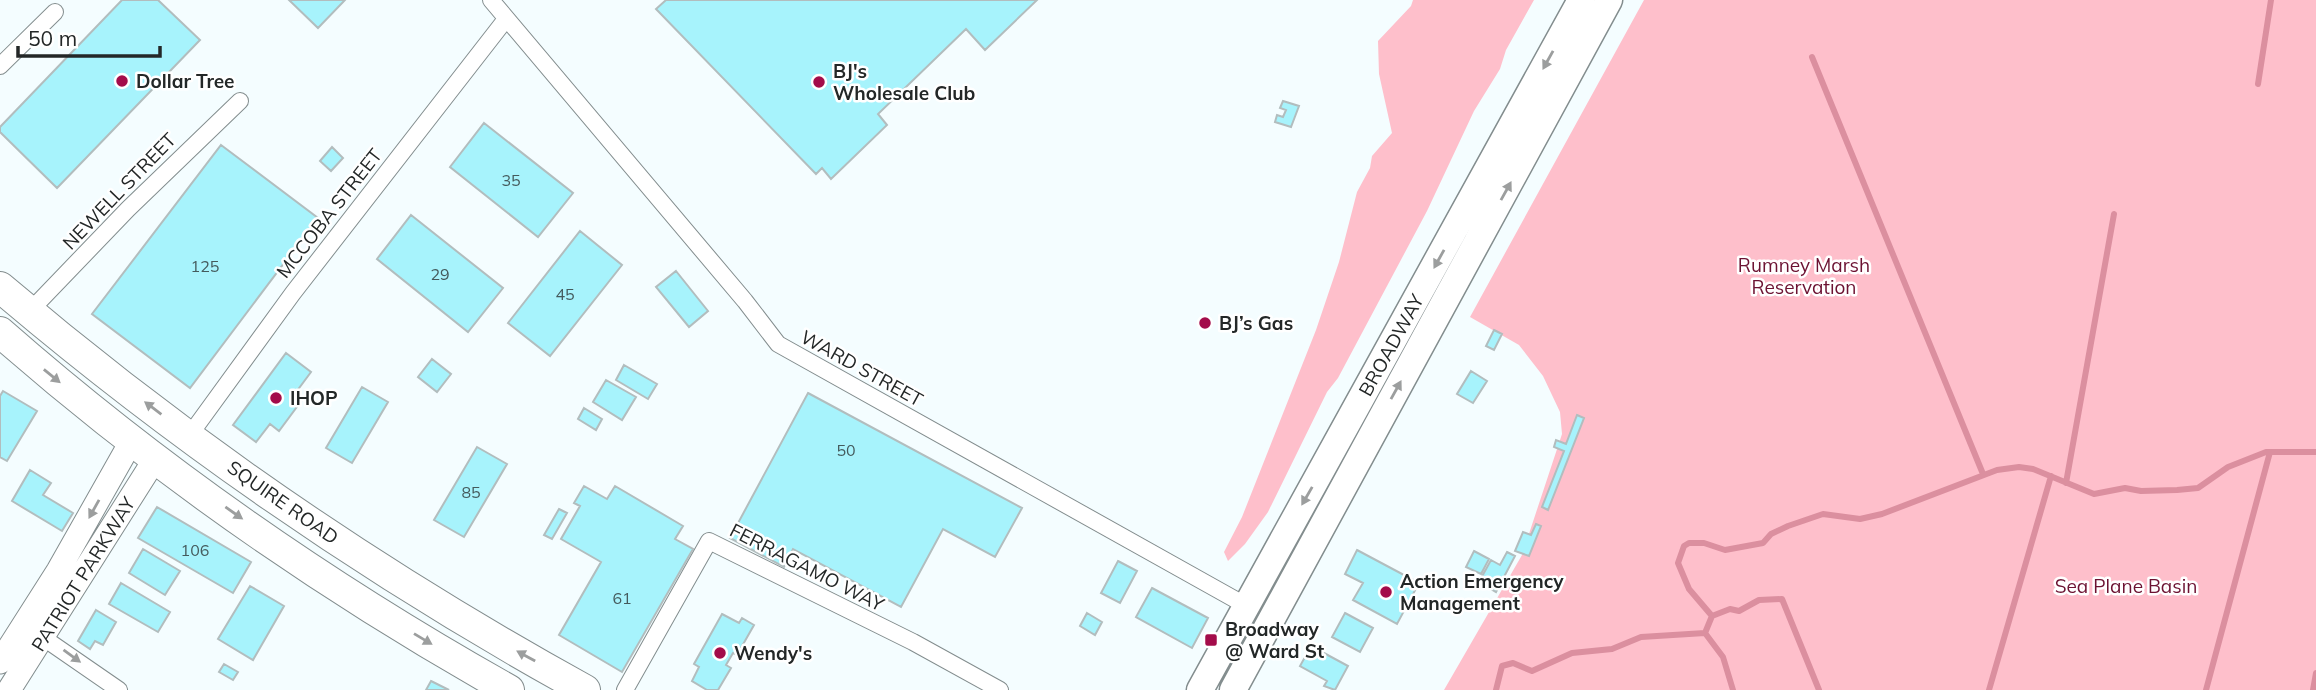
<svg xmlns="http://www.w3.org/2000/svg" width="2316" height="690" viewBox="0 0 2316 690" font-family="Mulish,sans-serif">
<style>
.green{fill:#febfcb}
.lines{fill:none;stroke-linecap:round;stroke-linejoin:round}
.stream{stroke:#db8f9f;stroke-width:6}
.building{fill:#a7f3fc;stroke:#b2bdbe;stroke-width:2}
.street-casing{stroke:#838d8e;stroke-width:18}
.secondary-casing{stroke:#838d8e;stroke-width:25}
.primary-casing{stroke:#838d8e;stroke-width:29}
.highway-casing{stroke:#838d8e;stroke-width:32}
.street{stroke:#fff;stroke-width:16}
.secondary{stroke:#fff;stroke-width:23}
.primary{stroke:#fff;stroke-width:26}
.highway{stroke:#fff;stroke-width:30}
.oneway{fill:#9c9e9e}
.poi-dot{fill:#a30c4a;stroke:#fff;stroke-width:2.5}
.labels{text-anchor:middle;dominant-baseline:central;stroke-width:5;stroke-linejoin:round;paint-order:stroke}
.number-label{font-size:16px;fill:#445a5c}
.poi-label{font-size:19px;font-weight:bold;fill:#232727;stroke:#fff;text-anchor:start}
.street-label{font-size:19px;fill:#232727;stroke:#fff}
.park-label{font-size:19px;fill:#6c1232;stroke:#fff}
</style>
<rect width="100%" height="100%" fill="#f4fdff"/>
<path class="green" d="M1413,0h121l-28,50 -6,19 -26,42 -47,100 -89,167 -11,14 -59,120 -23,32 -17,17 -4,-9 18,-35 74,-187 23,-68 18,-70 13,-24 2,-12 20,-23 -13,-59 -1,-33 33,-35z
M1644,0h672v690h-872l78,-135 40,-121 -2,-22 -17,-36 -24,-31 -49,-28z"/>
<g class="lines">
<path class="stream" d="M1812,57l171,417
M2258,84l13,-84
M2066,483l48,-269
M1712,616l-23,-27 -11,-26 6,-17 5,-3h15l21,7 38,-7 8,-9 17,-8 35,-12 37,5 22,-5 115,-44 22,-3 14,2 61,25 31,-6 16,3 36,-1 21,-2 30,-21 38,-15h50
M1705,633l18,24 10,33
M1496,690l6,-24 11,-3 19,8 40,-18 40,-4 29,-12 64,-4 7,-17 18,-7 9,2 20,-11 23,-1 37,91
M1989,690l62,-214
M2206,690l64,-238
M2313,690l3,-17"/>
</g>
<path class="building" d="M122,0h36l42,40 -143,148 -57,-56v-5z
M289,0h56l-27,28z
M666,0h371l-52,50 -19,-21 -88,85 9,11 -56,54 -9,-11 -6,6 -160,-165z
M1283,101l16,5 -8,21 -16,-5 2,-7 6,2 3,-7 -6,-2z
M484,123l89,70 -35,44 -88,-70z
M221,145l97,73 -128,170 -98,-74z
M332,147l11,11 -12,13 -11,-10z
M411,215l92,73 -35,44 -91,-73z
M580,231l42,34 -72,91 -42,-33z
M676,271l32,40 -19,16 -33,-40z
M1494,330l8,4 -8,16 -8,-4z
M286,353l25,19 -17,23 8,5 -23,31 -9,-7 -14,18 -23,-17z
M432,359l19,15 -14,18 -19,-15z
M624,365l33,19 -9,15 -32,-19z
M1471,371l16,10 -14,22 -16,-9z
M606,380l30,17 -14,23 -29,-18z
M362,387l26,15 -36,61 -26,-15z
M3,391l34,20 -30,50 -7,-4v-61z
M808,393l214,115 -27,49 -52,-28 -42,78 -108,-58 -9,18 -54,-29z
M584,408l18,11 -6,11 -18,-11z
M1577,415l7,3 -36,92 -6,-3 22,-56 -10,-4 2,-7 10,4z
M477,447l30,17 -43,73 -30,-17z
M30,470l21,13 -8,12 30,18 -11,18 -50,-30z
M584,486l23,13 8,-13 68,40 -8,13 18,10 -71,123 -63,-37 42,-73 -40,-23 19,-33 -6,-3z
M157,507l94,55 -18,31 -95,-55z
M559,509l8,4 -15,26 -8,-4z
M1536,524l5,2 -12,30 -14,-5 8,-19 8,3z
M143,549l37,22 -15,24 -36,-22z
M1357,550l62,33 -22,41 -44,-24 10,-17 -18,-9z
M1474,551l15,8 -8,15 -15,-7z
M1507,552l8,4 -19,36 -17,-10 12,-22 9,5z
M1118,561l19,10 -17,32 -19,-10z
M121,583l49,29 -12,20 -49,-28z
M250,586l34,20 -31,54 -35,-21z
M1152,588l56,30 -16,30 -56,-31z
M96,610l20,12 -13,23 -8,-4 -5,8 -12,-8z
M1087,613l15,9 -7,13 -15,-9z
M1345,613l28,15 -13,24 -28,-15z
M722,614l17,9 3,-5 12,7 -17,30 -4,-2 -7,12 5,3 -13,22h-11l-15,-9 7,-14 -5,-3z
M1311,646l37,20 -13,24 -11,-4 3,-5 -27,-15z
M224,664l14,8 -5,8 -14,-8z
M431,681l18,9h-23z"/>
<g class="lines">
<g class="street-casing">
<path id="street" d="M491,0l254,301 33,43 467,261
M0,66l55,-54
M29,312l99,-103 112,-108
M189,436l104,-143 213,-274
M35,632l84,58
M625,690l84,-149 204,101 87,48"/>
</g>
<g class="secondary-casing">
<path id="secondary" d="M0,662l58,-91 69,-122
M9,690l141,-223"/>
</g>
<g class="primary-casing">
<path id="primary" d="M1200,690l381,-690
M1233,690l376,-690"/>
</g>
<g class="highway-casing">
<path id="highway" d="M0,287c181,154 378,289 585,403
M0,332c155,136 329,257 509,358"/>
</g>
<use href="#street" class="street"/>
<use href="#secondary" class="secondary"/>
<use href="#primary" class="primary"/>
<use href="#highway" class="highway"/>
</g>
<defs><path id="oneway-solid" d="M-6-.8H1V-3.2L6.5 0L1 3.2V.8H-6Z" transform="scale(1.75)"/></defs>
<g class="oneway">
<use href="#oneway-solid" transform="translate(1548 60) rotate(119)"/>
<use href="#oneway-solid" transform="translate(1506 191) rotate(-61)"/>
<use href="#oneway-solid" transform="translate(1439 259) rotate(119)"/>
<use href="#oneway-solid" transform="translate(52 376) rotate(39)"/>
<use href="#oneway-solid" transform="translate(1396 390) rotate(-61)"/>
<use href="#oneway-solid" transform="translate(153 408) rotate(-143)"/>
<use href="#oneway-solid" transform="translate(1307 496) rotate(120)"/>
<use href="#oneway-solid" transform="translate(94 509) rotate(119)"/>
<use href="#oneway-solid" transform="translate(234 513) rotate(35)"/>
<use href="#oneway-solid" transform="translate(423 639) rotate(31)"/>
<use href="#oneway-solid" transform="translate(72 656) rotate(36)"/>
<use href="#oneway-solid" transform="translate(526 656) rotate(-151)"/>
</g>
<g class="poi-dot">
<circle cx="122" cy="81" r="7"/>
<circle cx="819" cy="82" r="7"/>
<circle cx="1205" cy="323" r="7"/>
<circle cx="276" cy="398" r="7"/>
<circle cx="1386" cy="592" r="7"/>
<rect x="1204" y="633" width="14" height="14" rx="3.5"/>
<circle cx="720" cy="653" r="7"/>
</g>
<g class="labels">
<g class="number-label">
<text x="511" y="180">35</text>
<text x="205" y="266">125</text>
<text x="440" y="274">29</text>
<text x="565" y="294">45</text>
<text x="846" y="450">50</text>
<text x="471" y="492">85</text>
<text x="195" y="550">106</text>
<text x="622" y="598">61</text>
</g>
<g class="poi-label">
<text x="833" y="71">BJ's<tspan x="833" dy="22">Wholesale Club</tspan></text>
<text x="136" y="81">Dollar Tree</text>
<text x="1219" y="323">BJ’s Gas</text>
<text x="290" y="398">IHOP</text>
<text x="1400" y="581">Action Emergency<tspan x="1400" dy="22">Management</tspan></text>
<text x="1225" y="629">Broadway<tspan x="1225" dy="22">@ Ward St</tspan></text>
<text x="734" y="653">Wendy's</text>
</g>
<g class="street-label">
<text transform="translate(119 191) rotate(-46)">NEWELL STREET</text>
<text transform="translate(329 213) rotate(-52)">MCCOBA STREET</text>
<text transform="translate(1391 345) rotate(-61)">BROADWAY</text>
<text transform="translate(862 368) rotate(29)">WARD STREET</text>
<text transform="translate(283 502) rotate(35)">SQUIRE ROAD</text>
<text transform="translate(807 567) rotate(27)">FERRAGAMO WAY</text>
<text transform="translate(83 574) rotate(-58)">PATRIOT PARKWAY</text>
</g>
<g class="park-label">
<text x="1804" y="265">Rumney Marsh<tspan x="1804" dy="22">Reservation</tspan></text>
<text x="2126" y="586">Sea Plane Basin</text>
</g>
</g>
<path d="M18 46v10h142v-10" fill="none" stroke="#232727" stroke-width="3.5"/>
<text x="28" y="46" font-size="21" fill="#232727" stroke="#ffffff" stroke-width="5" paint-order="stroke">50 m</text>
</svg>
